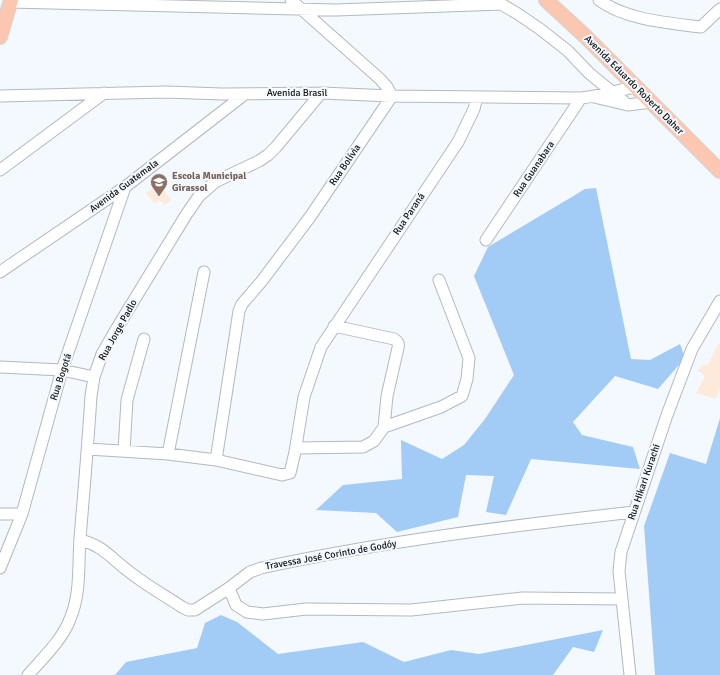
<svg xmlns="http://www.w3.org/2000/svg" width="720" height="675" viewBox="0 0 720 675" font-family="Signika,sans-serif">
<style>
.education{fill:#feeada}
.forest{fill:#a2ccf5}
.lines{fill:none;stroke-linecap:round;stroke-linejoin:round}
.minor-casing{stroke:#b3b9c0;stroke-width:13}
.major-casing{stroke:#d4d5d5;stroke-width:16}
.minor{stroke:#fff;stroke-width:11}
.major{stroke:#fbc7b0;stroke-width:14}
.labels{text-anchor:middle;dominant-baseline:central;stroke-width:4;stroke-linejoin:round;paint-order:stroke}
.street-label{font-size:10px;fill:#111315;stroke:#f3f9fe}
.education-label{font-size:10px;font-weight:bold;fill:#785e54;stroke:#f3f9fe;text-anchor:start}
</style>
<rect width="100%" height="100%" fill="#f3f9fe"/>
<path class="education" d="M159,184l12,16 -6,5 -6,-5 -4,4 -9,-11z
M718,343l2,1v44l-4,11 -20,-6 9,-17 -7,-5 4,-6h6z"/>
<path class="forest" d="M596,188l35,171 19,1 30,-16 5,14 -27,31 -43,-13 -42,46 9,13 51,12 7,22 -109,-10 -25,56 -20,-3 8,-36 -28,-1 -8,42 -61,15 -21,-19 -60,-3 27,-25 59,-6 -1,-39 41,19 22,-14 21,-26 29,-44 -40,-99 14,-29 97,-58z
M720,418v257h-65l-11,-149 26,-73 36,11z
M221,615l16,7 41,32 85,-12 41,20 47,-12 28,4 124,-24 -9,22 -21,-5 -20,28h-438l11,-13 71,-14 8,-25z"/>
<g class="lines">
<g class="minor-casing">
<path id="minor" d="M599,0c27,20 70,23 102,27l19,-18
M496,1l22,13 22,15 28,22 21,22 39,32
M10,2l326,8 166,-6
M0,96l166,-4 56,2 99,-1 71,3 189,2c19,-2 37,-8 55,-11
M594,97l34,8 23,-3
M0,170l104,-77
M486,240l95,-142
M0,272l125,-85 120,-93
M0,367l62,3 32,7
M384,427l57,-20 21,-11 5,-17 2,-21 -30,-78
M296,448l67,-1 11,-6 10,-14 3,-31 11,-48c1,-5 0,-6 -4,-9l-60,-13
M88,449l80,5 48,6 66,15 8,-2 5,-21 9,-55 17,-50 137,-205 16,-33 3,-12
M124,451l3,-51 17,-61
M168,454l36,-182
M216,460l23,-149 3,-7 19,-22 49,-65 82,-121 -5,-9 -7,-8 -89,-79
M0,514h22
M80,540c22,5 30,17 47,30 17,14 37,25 55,37l6,3h7l34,-22 21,-16 11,-4c123,-27 248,-42 373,-56
M0,568l22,-54 40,-144 63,-183
M229,588l7,17 11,7 16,2 43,-5 105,1 112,-12 99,1
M28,675c14,-16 35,-36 42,-56 11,-25 8,-54 10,-81 4,-47 8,-95 11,-142l3,-19 8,-23 15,-26 69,-113 13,-19 16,-14 44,-21 9,-6 8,-8 45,-54
M630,675l-11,-104 2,-19 46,-137 25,-66 28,-48"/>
</g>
<g class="major-casing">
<path id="major" d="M546,0l39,36 135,135
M0,37l11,-37"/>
</g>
<use href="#minor" class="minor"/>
<use href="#major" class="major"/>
</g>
<defs>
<g id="school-pin" transform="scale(0.9)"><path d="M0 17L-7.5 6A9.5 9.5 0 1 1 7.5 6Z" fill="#8d6e63" stroke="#f3f9fe"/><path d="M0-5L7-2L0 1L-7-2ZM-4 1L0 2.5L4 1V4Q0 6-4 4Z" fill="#fff"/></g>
</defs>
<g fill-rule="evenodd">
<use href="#school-pin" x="159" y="182"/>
</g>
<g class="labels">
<g class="street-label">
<text transform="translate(634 85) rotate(45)">Avenida Eduardo Roberto Daher</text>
<text x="297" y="93">Avenida Brasil</text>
<text transform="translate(345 165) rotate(-56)">Rua Bolívia</text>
<text transform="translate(534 169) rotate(-56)">Rua Guanabara</text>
<text transform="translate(124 186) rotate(-36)">Avenida Guatemala</text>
<text transform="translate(409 214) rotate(-56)">Rua Paraná</text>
<text transform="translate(118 330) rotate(-61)">Rua Jorge Padlo</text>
<text transform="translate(61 377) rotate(-72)">Rua Bogotá</text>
<text transform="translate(644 482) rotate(-71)">Rua Hikari Kurachi</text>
<text transform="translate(331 555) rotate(-10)">Travessa José Corinto de Godóy</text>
</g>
<g class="education-label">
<text x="172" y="176">Escola Municipal<tspan x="172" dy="12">Girassol</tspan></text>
</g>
</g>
</svg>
